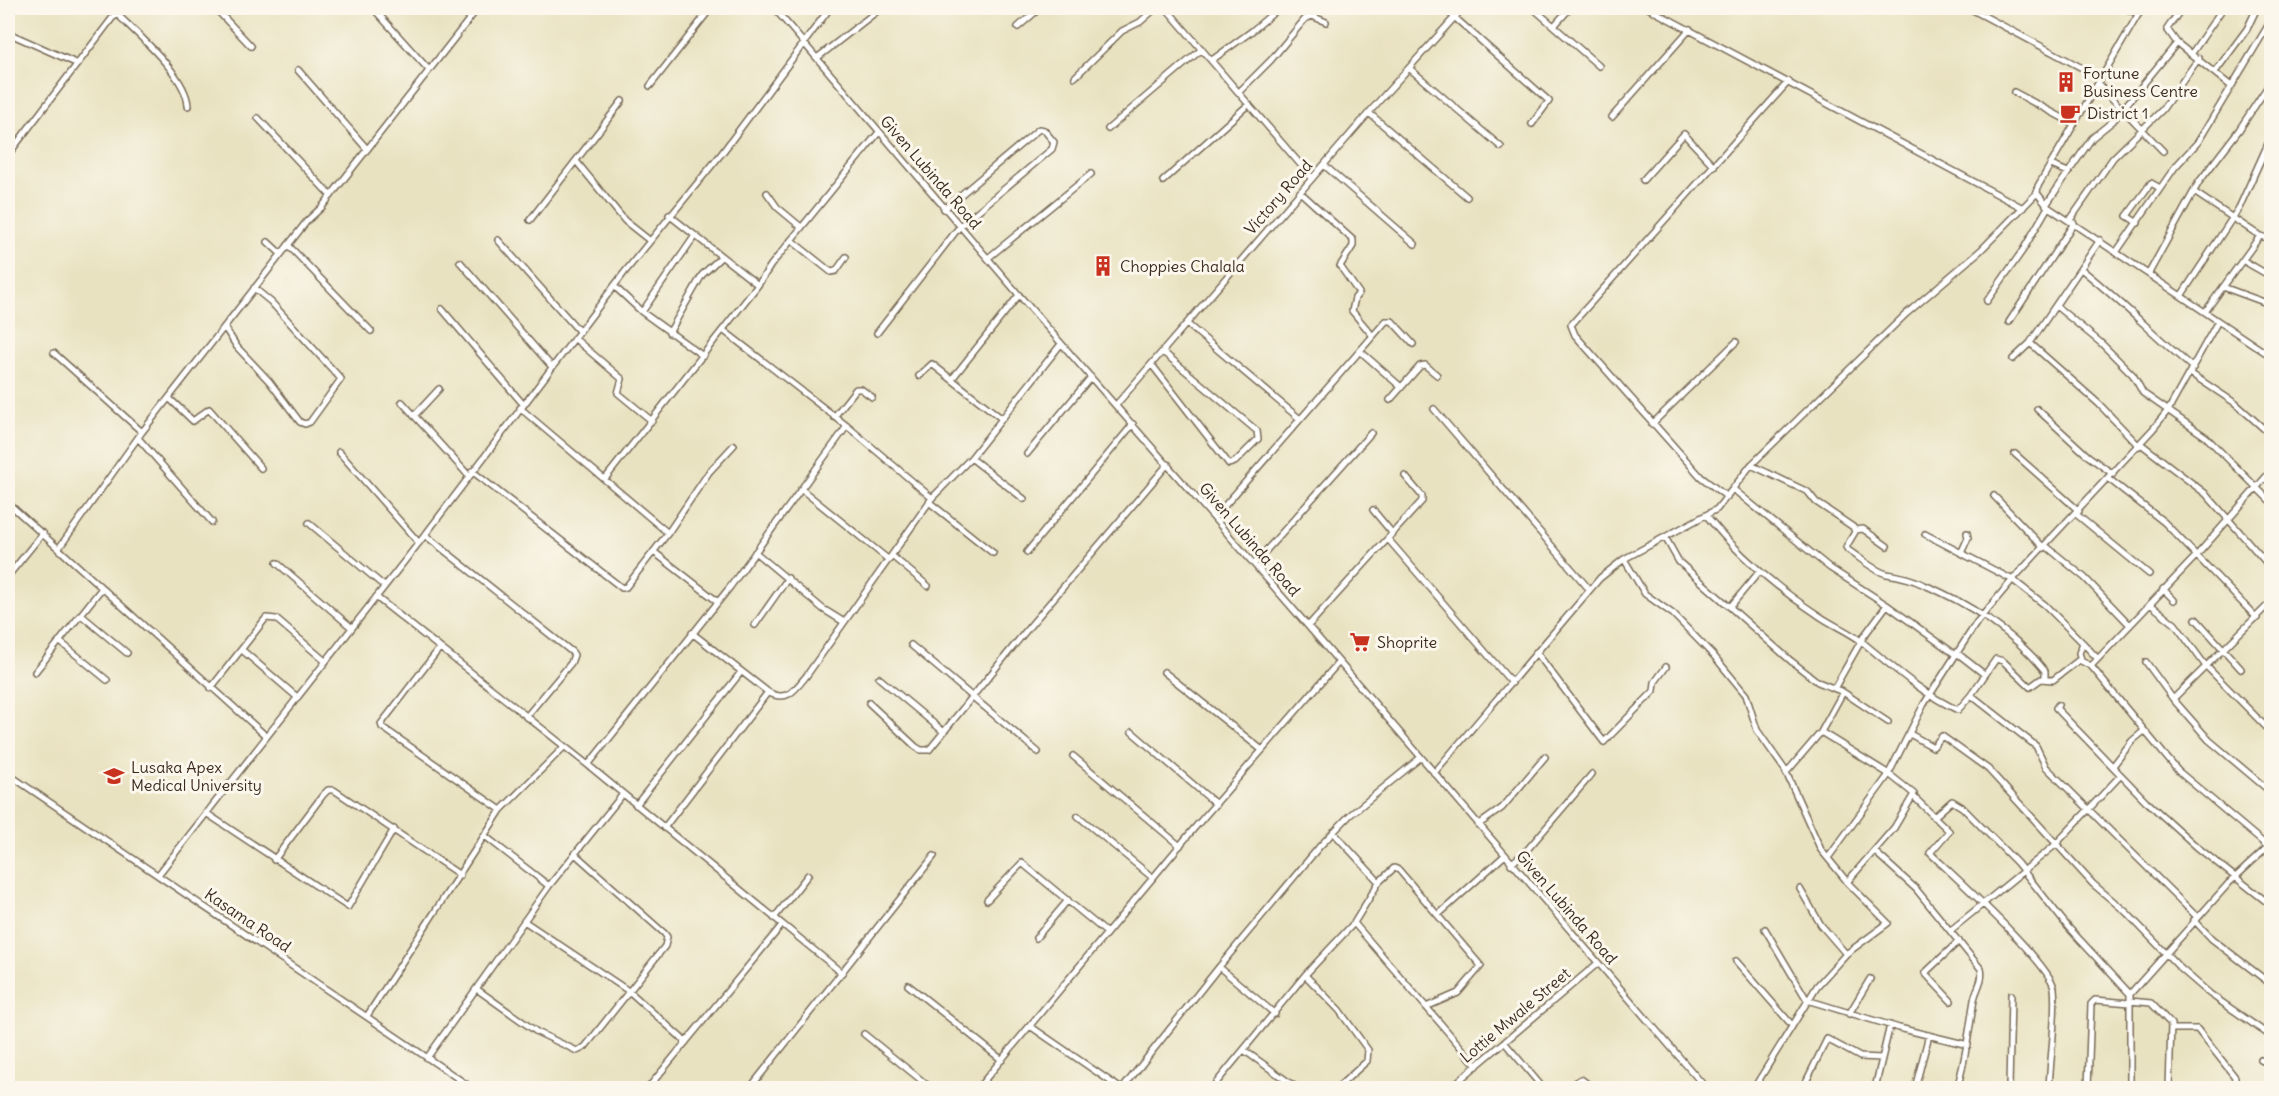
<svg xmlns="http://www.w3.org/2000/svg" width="2279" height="1096" viewBox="0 0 2279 1096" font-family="Delius,sans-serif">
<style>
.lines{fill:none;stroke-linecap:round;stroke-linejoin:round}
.minor-casing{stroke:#786a57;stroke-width:8}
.minor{stroke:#fff;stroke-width:5}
.labels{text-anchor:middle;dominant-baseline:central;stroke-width:6;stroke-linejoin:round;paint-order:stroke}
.poi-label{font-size:16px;fill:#3b2a1e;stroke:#fbf7ec;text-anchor:start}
.street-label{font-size:16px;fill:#3b2a1e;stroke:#fbf7ec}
</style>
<rect width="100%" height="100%" fill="#fbf7ec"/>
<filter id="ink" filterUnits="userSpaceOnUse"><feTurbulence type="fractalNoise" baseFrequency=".0167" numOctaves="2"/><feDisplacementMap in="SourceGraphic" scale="12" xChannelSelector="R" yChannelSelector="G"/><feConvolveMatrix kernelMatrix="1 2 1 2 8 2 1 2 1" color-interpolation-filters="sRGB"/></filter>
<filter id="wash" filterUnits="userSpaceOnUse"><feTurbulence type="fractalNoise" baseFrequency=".008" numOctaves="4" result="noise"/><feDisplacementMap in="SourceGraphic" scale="24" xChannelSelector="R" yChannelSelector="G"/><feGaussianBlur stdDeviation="1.35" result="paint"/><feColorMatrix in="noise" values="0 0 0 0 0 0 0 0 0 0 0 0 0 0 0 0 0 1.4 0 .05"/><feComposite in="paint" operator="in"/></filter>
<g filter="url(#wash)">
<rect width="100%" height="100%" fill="#e9e2c1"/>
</g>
<g filter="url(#ink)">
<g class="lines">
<g class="minor-casing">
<path id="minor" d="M215,8l36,38
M373,8l56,62
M774,8l245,287 289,331 398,462
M1166,8l146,170
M1444,8l105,93 -17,23
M1533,8l66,58
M1648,8l375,200
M1969,8l132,70
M2125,8l14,6
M2142,8l-104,178 -1,7 11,14 224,150
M2182,8l-15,21 10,14 54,43
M116,13c21,21 71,63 72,93
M1554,26l16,-18
M1018,27l22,-19
M8,33l70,31
M2192,53l31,-45
M817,58l64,-50
M1212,60l40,-29 27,-23
M1409,68l92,79
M298,70l69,79
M2215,72l32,-43 10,-21
M1075,77l47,-46 18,-9 16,-14
M2098,84l65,67
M650,86l61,-78
M1239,92l32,-32 34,-41 7,-3 14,6
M2014,92l60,32
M1369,113l98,84
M1612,117l78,-88
M258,118l73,78
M1108,129l94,-80
M8,155l112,-147
M576,161l49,60 24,19
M1324,165l91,79
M2051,165l17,7
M1643,180l41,-46 30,32
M1163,181l86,-77
M1300,192l53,48v6l-13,20 19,27 -4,5 -3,13 20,24
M2194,192l66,44
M767,193l10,14 24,20
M2046,205l46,-67 21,-17 64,-78
M669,215l89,70
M530,220l92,-119
M2070,220l43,-62 49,-48 37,-52
M2138,223l-11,-7 24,-33 9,5
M498,240l81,91
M791,240l40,32 5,-1 10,-14
M268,242l13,12
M288,245l83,86
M2117,251l58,-84 23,-25 74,-123
M988,258l103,-84
M2244,261l28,16
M460,262l92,105
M2081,269c39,31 74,67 112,99
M2149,273l50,-91 40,-52 33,-50
M614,286l28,26 61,44
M2223,287l49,18
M2181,296l58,-88 33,-73
M1987,301l36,-51 25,-43
M2056,306l45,37 32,32 10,18 63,44 66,66
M442,309l81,95
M642,312l52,-75
M2205,312l55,-76 7,2 5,-2
M2009,322l65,-99
M1187,324l113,95
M225,328l12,19 32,34 31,41 5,2 5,-2 31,-43 -70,-77 -17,-14
M723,330l124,96 85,72
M669,333l33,-58 19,-18
M877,333l83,-107 92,-77 2,-7 -10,-12 -5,-1 -95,80
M574,338l48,41 -4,14 34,28
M2030,343l69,61 40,42
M1360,351l41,36
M54,353l88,79
M2013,359l17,-16 70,-103
M1152,365l77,99 6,-2 23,-23 -1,-8 -94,-79
M2190,373l45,30 37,33
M919,376l13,-12 69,54
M952,379l67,-84
M169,398l24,23 16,-12 52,59
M1390,400l30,-34 5,-1 12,10
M402,402l67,74
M1116,405l264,-305 83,-92
M1434,409l155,180
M2037,409l51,47 25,18
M414,416l25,-27
M834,417l22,-28h5l11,8
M1652,424l84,-82
M138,438l74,84
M2141,444l65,50 66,75
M339,452l80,91
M1027,454l64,-77
M2015,454l64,57
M971,458l53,41
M1751,465l57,27 8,10 37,25 2,5 -9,15 2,3c11,7 26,21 39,24 13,2 23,4 35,10 45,18 93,49 123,87v7
M472,471l150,117 4,-1 42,-54 -148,-125
M605,479l153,-194 13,-20 108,-133
M2109,479l55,43 93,96
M801,489l88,71
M1733,489l97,79 57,37 69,50
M1994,496l50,52
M1727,497l-26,-20 -126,-142 -4,-10 218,-244
M929,502l64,51
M8,503l258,233
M1373,510l20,24
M2076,514l73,60
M1706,515c32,40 69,72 112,100 14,10 30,16 43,26 31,25 61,53 97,69l13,-15
M1214,518l172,-197h6l21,23
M309,523l75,63
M1855,530l8,-1 24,17
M668,533l41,-61 25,-27
M1925,534l88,46 32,25 38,38 -4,10 2,6
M425,535l147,117 2,3 -3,8 -45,54
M1665,537l14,25 112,99 27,21 25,10 -22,40 -35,41
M1388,539l124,144
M2046,546l39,32 44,46
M59,548l83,-116 165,-211 15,-14 156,-199
M654,552l63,49
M755,552l68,57 21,13
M1027,552l106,-128
M1961,553l7,-15 -1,-5
M892,556l36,30
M1624,559l21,35 28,20 41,42 32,39 11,35 28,40 36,80 28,34 39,39 -42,31 -29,32 -63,102
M277,563l75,65
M1254,564l117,-131
M8,576l35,-43
M2163,589l11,11
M376,597l212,168 254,208
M2272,601l-99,98 36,41 63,53
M2150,604l25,20 30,41 67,68
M1730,607l29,-35
M81,615l46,38
M2196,619l45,50
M755,625l33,-47
M1308,626l114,-125v-5l-17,-20
M692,633l76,59c19,11 27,-2 39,-17l125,-177 39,-40 90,-114
M59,641l48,39
M2083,643l14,15
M911,645l127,107
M439,649l-58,75 1,3 119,83
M242,650l55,47
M1536,652l68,90 50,-51 1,-9 11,-15
M1957,653l27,21
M2146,662l27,37
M2091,666l106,-111 75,-85
M35,672l67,-84
M1164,672l98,78
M879,678l65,54
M1835,687l29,-51 23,-31
M211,688l55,-70 10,1 49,42
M1843,692l45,30
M869,703l47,44 5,3h8l101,-124 138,-162
M2058,705l-2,3 90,93 51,46 75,59
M1132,732l84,72
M1821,732l68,42 25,20 -20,34 -47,54
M1910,734l23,13 9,-11 46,33 105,115 33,28 54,56 30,26 62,43
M1073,756l107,90
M588,765l142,-178 117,-161
M2113,766l19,-25 12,-10
M1434,773l166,-195 24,-19 93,-50 34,-44 155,-151 75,-64 56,-57
M8,774l464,314
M1914,797l35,34 -19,22c22,21 120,110 124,135 3,26 -4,72 -5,100
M636,805l105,-133
M206,813l142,94 46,-78
M1078,816l75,62
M1934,817l18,-16 10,6 55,56 51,64 62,67
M1478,825l24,-17 43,-51
M664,828l104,-136
M1333,832l46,50
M485,836l64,50
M1875,852l41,37 65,80c3,11 -5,20 -7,31 -5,30 -8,59 -17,88
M1828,858l59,-81 37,-73 53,-82 37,-44 139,-149 16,-20 49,-88
M274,860l49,-65 5,-5h6l126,85
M1511,864l16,-14 65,-76
M158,875l267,-340 199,-262 98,-120 108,-145
M1800,889l21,36 25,29
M987,900l35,-37 85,70
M1438,915l66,-59
M2197,917l-151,-150 -10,-21 -65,-51 25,-36 7,2 27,26 11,-8 12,1 26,-20 12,6 87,105 94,79
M774,918l34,-43
M2194,920l18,19 60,46
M524,921l106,71 56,50
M1354,923l123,143
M1765,929l42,71 92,28 69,17
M1951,930l103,-84 67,-71
M1036,938l32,-38
M1736,961l55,63
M1219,967l56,47
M1305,975l34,35 29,40 -1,11 -30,27
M908,985l94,75
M478,990l59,42 40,19 8,-4 80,-101 2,-9 -3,-4 -89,-79
M1951,1001l-26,-28 34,-32
M2130,1001l21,2 20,21 -2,64
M1849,1014l21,-35
M367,1016l134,-206 63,-63
M1030,1026l90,62
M2171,1029h26l38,48 -1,11
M864,1034l67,54
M1505,1043l38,45
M1245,1051l52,37
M427,1058l122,-172 74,-92
M2261,1060l11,5
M1807,1083l9,5
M820,1084l6,4
M648,1088l134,-163
M750,1088l184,-232
M978,1088l213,-256 147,-169
M1123,1088l96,-121 101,-121 30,-31 70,-57
M1212,1088l93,-113 49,-52 25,-41 15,-14 5,2 82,96 -23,27 -32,14
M1450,1088l148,-125
M1565,1088l16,-9 12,9
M1803,1088l24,-49 33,18 22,1
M1875,1088l15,-63
M1915,1088l14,-53
M2009,1088l2,-93
M2088,1088l3,-84 4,-4 35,3
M2130,1088v-94l99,-111 43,-40"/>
</g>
<use href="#minor" class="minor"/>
</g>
</g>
<defs>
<g id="building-bare" transform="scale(1.62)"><path d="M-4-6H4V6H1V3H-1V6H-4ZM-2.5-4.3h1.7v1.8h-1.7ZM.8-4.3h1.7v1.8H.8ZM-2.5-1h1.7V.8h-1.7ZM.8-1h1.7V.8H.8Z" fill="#c8321e" stroke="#fbf7ec" stroke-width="2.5" paint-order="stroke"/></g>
<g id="cafe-bare" transform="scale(1.62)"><path d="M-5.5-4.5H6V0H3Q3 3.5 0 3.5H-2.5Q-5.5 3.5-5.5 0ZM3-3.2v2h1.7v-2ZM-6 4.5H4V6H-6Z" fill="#c8321e" stroke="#fbf7ec" stroke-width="2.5" paint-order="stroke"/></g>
<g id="supermarket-bare" transform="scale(1.62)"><path d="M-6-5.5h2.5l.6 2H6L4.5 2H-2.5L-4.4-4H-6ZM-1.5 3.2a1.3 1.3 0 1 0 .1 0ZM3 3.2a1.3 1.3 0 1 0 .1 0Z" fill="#c8321e" stroke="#fbf7ec" stroke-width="2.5" paint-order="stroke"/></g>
<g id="university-bare" transform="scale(1.62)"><path d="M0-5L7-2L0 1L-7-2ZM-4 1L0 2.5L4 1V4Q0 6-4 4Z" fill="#c8321e" stroke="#fbf7ec" stroke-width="2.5" paint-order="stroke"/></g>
</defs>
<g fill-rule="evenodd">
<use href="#building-bare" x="2066" y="82"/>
<use href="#cafe-bare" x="2070" y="113"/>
<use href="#building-bare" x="1103" y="266"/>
<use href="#supermarket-bare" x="1360" y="642"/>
<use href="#university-bare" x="114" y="776"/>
</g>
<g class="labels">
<g class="poi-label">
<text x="2083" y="73">Fortune<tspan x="2083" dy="18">Business Centre</tspan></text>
<text x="2087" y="113">District 1</text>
<text x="1120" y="266">Choppies Chalala</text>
<text x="1377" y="642">Shoprite</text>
<text x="131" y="767">Lusaka Apex<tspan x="131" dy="18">Medical University</tspan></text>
</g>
<g class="street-label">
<text transform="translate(931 172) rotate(49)">Given Lubinda Road</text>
<text transform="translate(1278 197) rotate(-49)">Victory Road</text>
<text transform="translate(1250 539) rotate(49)">Given Lubinda Road</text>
<text transform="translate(1567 907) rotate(49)">Given Lubinda Road</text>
<text transform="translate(248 920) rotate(34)">Kasama Road</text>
<text transform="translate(1515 1015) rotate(-40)">Lottie Mwale Street</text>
</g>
</g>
<rect width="2279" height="1096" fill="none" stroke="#fbf7ec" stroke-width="30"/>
</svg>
